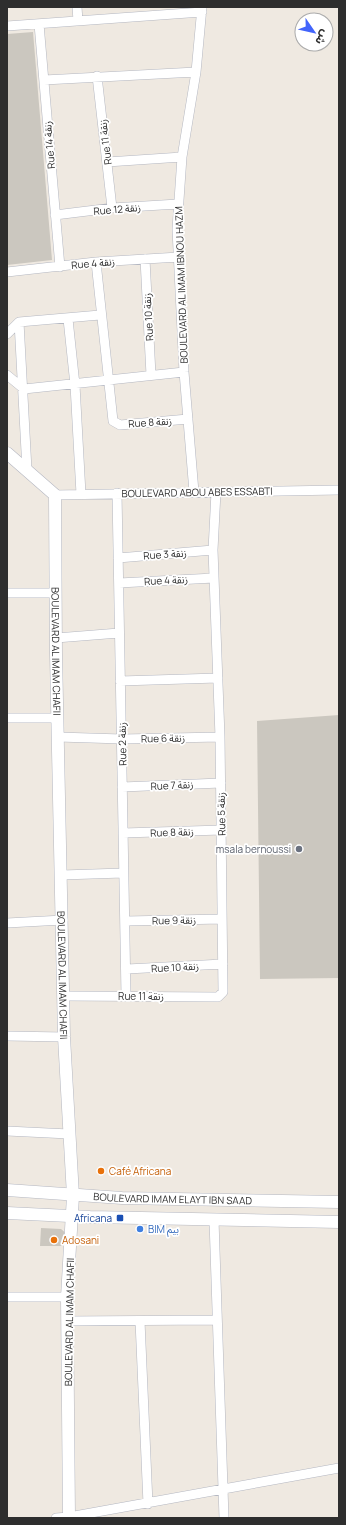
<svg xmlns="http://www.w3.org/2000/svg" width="346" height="1525" viewBox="0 0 346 1525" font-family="Manrope,'Noto Sans Arabic',sans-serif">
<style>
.building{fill:#cbc7bf}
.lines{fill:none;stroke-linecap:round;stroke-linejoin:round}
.minor-casing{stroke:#b4b7c1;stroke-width:10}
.tertiary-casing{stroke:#b4b7c1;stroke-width:13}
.minor{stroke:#fff;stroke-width:9}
.tertiary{stroke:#fff;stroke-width:12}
.worship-dot{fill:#6b7280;stroke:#fff;stroke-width:1.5}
.food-dot{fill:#e8710a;stroke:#fff;stroke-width:1.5}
.transit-dot{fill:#1a4fb4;stroke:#fff;stroke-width:1.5}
.shop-dot{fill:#3f7fe0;stroke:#fff;stroke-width:1.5}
.labels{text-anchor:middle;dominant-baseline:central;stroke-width:3.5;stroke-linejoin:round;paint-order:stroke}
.street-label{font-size:10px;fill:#2e2e2e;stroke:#fff}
.worship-label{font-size:10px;fill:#5b616d;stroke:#fff;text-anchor:end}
.food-label{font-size:10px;fill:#c56008;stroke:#fff;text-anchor:start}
.transit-label{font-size:10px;fill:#164399;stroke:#fff;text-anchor:end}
.shop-label{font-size:10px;fill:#366cbe;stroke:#fff;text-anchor:start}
</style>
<rect width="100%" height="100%" fill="#efe9e1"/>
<path class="building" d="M33,32l19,228 -45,5v-231z
M339,715v263l-79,1 -3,-258z
M41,1228l20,1 7,6 1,11h-29z"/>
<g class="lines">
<g class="minor-casing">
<path id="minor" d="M77,7l1,14
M39,24l21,243
M7,26l195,-14
M97,76l15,132
M44,80l152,-8
M107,162l75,-5
M55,215l57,-7 66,-4
M145,259l6,116
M96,262l17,159 7,4 68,-6
M7,272l89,-10 83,-5
M68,319l7,66 6,109
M19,322l8,148
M7,334l12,-12 81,-7
M7,375l17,14 160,-17
M194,492l-10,-120 -7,-143 5,-72 14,-85 6,-65
M117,493l9,502
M55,495l284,-5
M118,558l95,-8
M119,583l95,-5
M7,593h49
M56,638l63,-5
M120,681l98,-3
M7,718h51
M58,737l64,2 98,-2
M122,787l99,-4
M123,833l99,-3
M62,875l61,-2
M126,921l96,-2
M7,923l56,-3
M127,969l96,-5
M64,996l154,1 5,-5 -3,-255 -7,-187 3,-58
M7,1036l57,1
M7,1131l62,3
M214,1220l10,298
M7,1297h60
M67,1321l149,-1
M140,1321l8,183
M56,1518l13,-1 270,-49"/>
</g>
<g class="tertiary-casing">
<g id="tertiary">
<path id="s1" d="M7,453l48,42 1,159 8,383 9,159 -6,101 2,221"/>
<path id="s2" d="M7,1190l115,8 217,4"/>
<path d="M7,1213l83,4 249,5"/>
</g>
</g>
<use href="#minor" class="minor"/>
<use href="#tertiary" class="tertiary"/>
</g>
<circle class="worship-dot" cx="299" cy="849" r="4"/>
<g class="food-dot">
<circle cx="101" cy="1171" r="4"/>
<circle cx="54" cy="1240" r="4"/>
</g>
<rect class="transit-dot" x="116" y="1214" width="8" height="8" rx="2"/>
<circle class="shop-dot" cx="140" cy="1229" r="4"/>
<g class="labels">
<g class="street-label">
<text transform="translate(105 142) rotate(-97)">Rue 11 زنقة</text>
<text transform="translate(49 145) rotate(-95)">Rue 14 زنقة</text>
<text transform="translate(117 209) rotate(-5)">Rue 12 زنقة</text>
<text transform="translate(93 263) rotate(-5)">Rue 4 زنقة</text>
<text transform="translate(181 285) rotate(-92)">BOULEVARD AL IMAM IBNOU HAZM</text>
<text transform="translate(148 317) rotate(-93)">Rue 10 زنقة</text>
<text transform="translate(150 422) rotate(-4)">Rue 8 زنقة</text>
<text transform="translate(197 492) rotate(-1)">BOULEVARD ABOU ABES ESSABTI</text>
<text transform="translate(165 554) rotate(-4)">Rue 3 زنقة</text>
<text transform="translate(166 580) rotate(-3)">Rue 4 زنقة</text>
<text stroke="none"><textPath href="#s1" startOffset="220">BOULEVARD AL IMAM CHAFII</textPath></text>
<text transform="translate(163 738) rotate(-1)">Rue 6 زنقة</text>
<text transform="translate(122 744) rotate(-91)">Rue 2 زنقة</text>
<text transform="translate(172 785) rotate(-3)">Rue 7 زنقة</text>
<text transform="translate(221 814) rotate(-91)">Rue 5 زنقة</text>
<text transform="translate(172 832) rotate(-2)">Rue 8 زنقة</text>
<text transform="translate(174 920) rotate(-1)">Rue 9 زنقة</text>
<text transform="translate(175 967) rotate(-3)">Rue 10 زنقة</text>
<text stroke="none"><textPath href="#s1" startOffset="544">BOULEVARD AL IMAM CHAFII</textPath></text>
<text x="141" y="996">Rue 11 زنقة</text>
<text stroke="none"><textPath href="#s2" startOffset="166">BOULEVARD IMAM ELAYT IBN SAAD</textPath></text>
<text transform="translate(69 1322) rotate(-89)">BOULEVARD AL IMAM CHAFII</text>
</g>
<g class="worship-label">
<text x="291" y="849">msala bernoussi</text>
</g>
<g class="food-label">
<text x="109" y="1171">Café Africana</text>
<text x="62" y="1240">Adosani</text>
</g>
<g class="transit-label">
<text x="112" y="1218">Africana</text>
</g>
<g class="shop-label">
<text x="148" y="1229">BIM بيم</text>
</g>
</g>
<rect width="346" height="1525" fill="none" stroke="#2e2e2e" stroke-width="16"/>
<g transform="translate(314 32) rotate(124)"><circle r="19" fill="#ffffff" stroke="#ababab"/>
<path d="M0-3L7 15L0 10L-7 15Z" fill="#4264fb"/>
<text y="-6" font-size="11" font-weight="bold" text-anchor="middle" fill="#2e2e2e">ش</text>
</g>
</svg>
